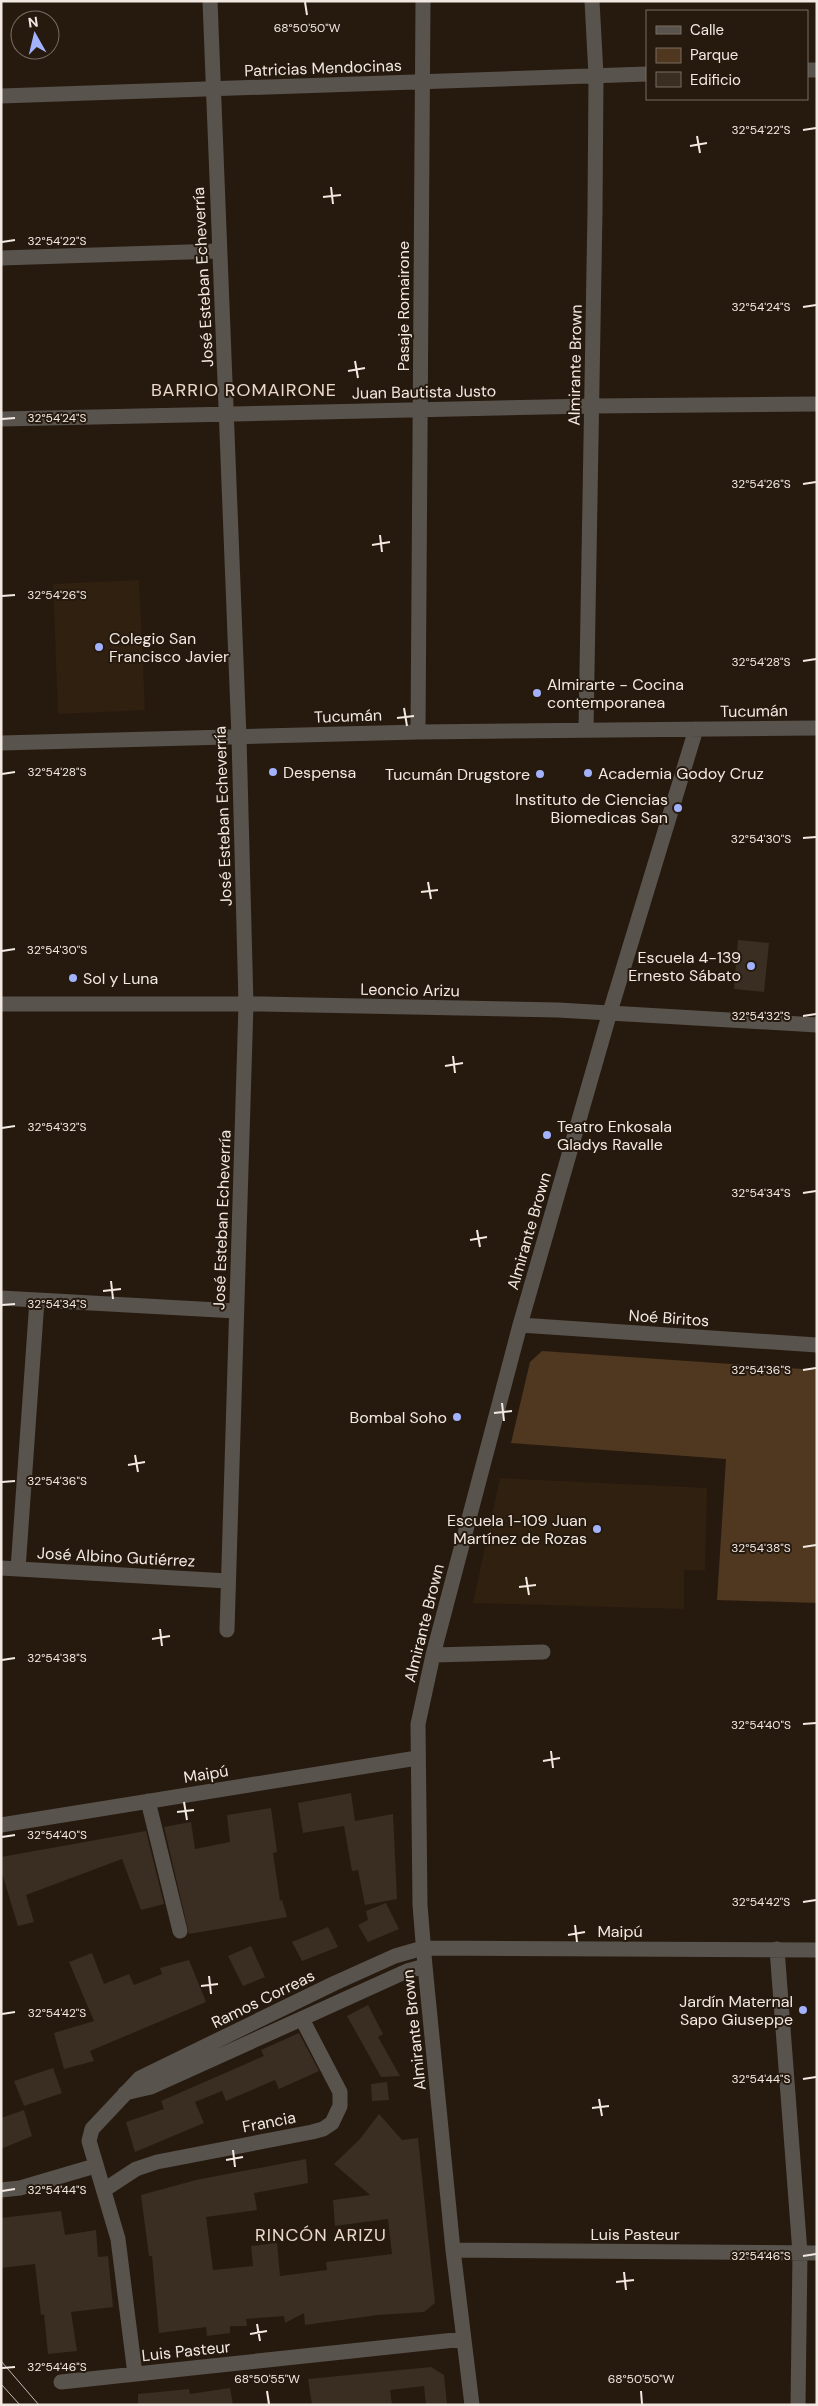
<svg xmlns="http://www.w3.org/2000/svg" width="818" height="2406" viewBox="0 0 818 2406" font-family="'DM Sans',sans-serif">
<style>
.built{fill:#30200f}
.green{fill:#50371f}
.building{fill:#3a2d21}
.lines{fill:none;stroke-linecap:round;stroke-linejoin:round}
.minor{stroke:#59534d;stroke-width:15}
.tram{stroke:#c2b9b1;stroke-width:1}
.ticks{fill:none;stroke:#f2e9e2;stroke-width:2}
.poi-dot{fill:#a2b2fd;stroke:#261a0f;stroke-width:2}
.labels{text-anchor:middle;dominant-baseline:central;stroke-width:4;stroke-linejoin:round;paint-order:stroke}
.street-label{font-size:16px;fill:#f2e9e2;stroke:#261a0f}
.poi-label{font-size:16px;fill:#f2e9e2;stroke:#261a0f;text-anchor:start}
.neighbourhood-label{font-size:18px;letter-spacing:1px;fill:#ebdacb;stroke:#261a0f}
.ticks-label{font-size:12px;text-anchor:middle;fill:#f2e9e2;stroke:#261a0f;stroke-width:4;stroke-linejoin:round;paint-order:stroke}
</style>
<rect width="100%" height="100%" fill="#261a0f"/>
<path class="built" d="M139,580l6,130 -87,4 -5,-130z
M500,1478l207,10 -2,82h-21v39l-211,-6z"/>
<path class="green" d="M542,1351l275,19v233l-100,-3 9,-141 -215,-16 19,-81z"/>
<path class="building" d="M738,940l31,3 -5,49 -30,-3z
M351,1793l4,28 38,-7 4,85 -32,6 -7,-35 -6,1 -8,-45 -41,7 -5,-30z
M271,1808l6,44 -4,1 7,48 2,-1 5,17 -98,17 -25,-107 27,-5 4,27 35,-7 -3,-27z
M146,1831l18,73 -23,6 -19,-51 -96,36 8,27 -16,4 -17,-56v-13z
M386,1903l13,26 -31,13 -10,-17 10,-5 -2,-9z
M328,1927l10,20 -36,14 -10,-19z
M251,1946l14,31 -22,9 -15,-30z
M92,1953l12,31 25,-10 5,11 28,-11 -2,-6 29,-8 17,42 -116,49 4,10 -30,8 -10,-36 40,-12 -25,-59z
M368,2005l15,29 -5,3 22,39 -19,1 -34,-61z
M299,2033l20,38 -40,18 -4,-9 -49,21 -4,-10 -27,11 9,21 -69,29 -9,-30 38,-13 -3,-8 103,-45 -3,-6z
M53,2068l9,25 -38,13 -10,-25z
M387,2082l2,18 -17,1 -1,-17z
M24,2110l8,26 -31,13v-31z
M379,2114l23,26 16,-2 17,165 -11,9 -46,3 -73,10 -1,-12 -19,10 -1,-7 -38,3 1,7h-17v7l-23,3 -1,-9 -47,6 -7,-77h-3l-8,-61 55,-15 110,-21 2,24 -54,10 3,17 -51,7 7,53 40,-4 -2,-20 26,-3 3,33 47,-6 -1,-8 66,-8 -4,-35 -53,7 -2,-26 37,-5 -36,-31 26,-25z
M61,2211l4,24 31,-5 2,27 10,-1 5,51 -42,5 6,39 -29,3 -4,-40 -3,1 -6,-51 -34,4v-50z
M431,2367l13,8 3,30h-21l-2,-19 -34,4 2,15h-80l-4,-26z
M230,2388l3,17h-95v-11l51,-5 1,5z"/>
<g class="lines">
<path class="minor" d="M210,1l29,736 7,267 -19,626
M807,70h10
M1,96l646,-22
M1,258l218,-7
M1,419l591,-13 225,-2
M586,729l9,-518 1,-136 -4,-74
M418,732l5,-731
M1,743l417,-11 399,-4
M1,1004h260l297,6 259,15
M1,1298l235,13
M520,1325l297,20
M1,1568l227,13
M18,1569l19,-269
M433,1655l110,-3
M148,1801l32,130
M1,1825l416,-67
M777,1949l23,304 -2,152
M125,2093l26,-6 256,-116 18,-5
M1,2190l19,-2 75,-22
M104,2190l32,-21 21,-7 155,-30 11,-3 9,-6 8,-17v-14l-38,-73
M453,2250l364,3
M135,2374l-17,-135 -29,-98 3,-12 48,-51 195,-95 60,-27 28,-8 394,2
M61,2382l403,-43
M472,2405l-19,-155 -28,-284 -5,-61 -2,-181 15,-69 87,-330 90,-313 86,-283"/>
<path class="tram" d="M1,2361l38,44
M1,2384l19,21"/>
</g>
<path class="ticks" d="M305,2l2,13M803,130l13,-2M697,136l3,17M690,146l17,-3M331,187l2,17M323,197l18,-2M2,242l13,-2M803,307l13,-2M355,361l3,17M348,371l17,-3M2,419l13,-1M803,484l13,-2M380,535l2,17M372,545l18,-3M2,596l13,-1M803,661l13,-2M404,708l3,18M397,718l17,-2M2,774l13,-2M803,838l13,-1M428,882l3,17M421,892l17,-2M2,951l13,-2M803,1016l13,-2M453,1056l2,17M445,1066l18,-3M2,1128l13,-2M803,1193l13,-2M477,1230l3,17M470,1240l17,-3M111,1281l2,18M103,1291l18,-2M2,1305l13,-1M803,1370l13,-2M502,1403l2,18M494,1413l18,-2M135,1455l3,17M128,1465l17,-3M2,1482l13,-1M803,1547l13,-2M526,1577l3,18M519,1587l17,-2M160,1629l2,17M152,1639l18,-3M2,1660l13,-2M803,1724l13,-1M551,1751l2,17M543,1761l17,-3M184,1802l3,18M177,1812l17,-2M2,1837l13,-2M803,1902l13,-2M575,1925l2,17M568,1935l17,-3M209,1976l2,18M201,1986l17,-2M2,2014l13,-2M803,2079l13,-2M599,2099l3,17M592,2108l17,-2M233,2150l2,17M226,2160l17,-3M2,2191l13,-2M803,2256l13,-2M624,2272l2,18M616,2282l18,-2M257,2324l3,17M250,2334l17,-3M2,2368l13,-1M267,2391l2,13M641,2391l1,13"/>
<g class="poi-dot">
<circle cx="99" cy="647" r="5"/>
<circle cx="537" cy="693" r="5"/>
<circle cx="273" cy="772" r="5"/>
<circle cx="588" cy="773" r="5"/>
<circle cx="540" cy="774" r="5"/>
<circle cx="678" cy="808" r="5"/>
<circle cx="751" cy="966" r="5"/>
<circle cx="73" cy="978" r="5"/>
<circle cx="547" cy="1135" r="5"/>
<circle cx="457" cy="1417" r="5"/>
<circle cx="597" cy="1529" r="5"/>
<circle cx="803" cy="2010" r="5"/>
</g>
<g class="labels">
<g class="street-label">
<text transform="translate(323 68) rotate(-2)">Patricias Mendocinas</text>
<text transform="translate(203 277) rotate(-93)">José Esteban Echeverría</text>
<text transform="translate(403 306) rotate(-90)">Pasaje Romairone</text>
<text transform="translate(575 365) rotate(-89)">Almirante Brown</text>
<text transform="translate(424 392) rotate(-1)">Juan Bautista Justo</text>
<text transform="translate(754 711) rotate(-1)">Tucumán</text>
<text transform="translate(348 716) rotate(-2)">Tucumán</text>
<text transform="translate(223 816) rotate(-92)">José Esteban Echeverría</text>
<text transform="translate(410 990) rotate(1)">Leoncio Arizu</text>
<text transform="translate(222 1220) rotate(-88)">José Esteban Echeverría</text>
<text transform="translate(529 1231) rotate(-74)">Almirante Brown</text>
<text transform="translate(669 1318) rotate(4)">Noé Biritos</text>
<text transform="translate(116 1557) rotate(3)">José Albino Gutiérrez</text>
<text transform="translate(424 1623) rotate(-76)">Almirante Brown</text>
<text transform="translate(206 1774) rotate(-9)">Maipú</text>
<text x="620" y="1931">Maipú</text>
<text transform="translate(263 1999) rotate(-26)">Ramos Correas</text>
<text transform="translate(414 2030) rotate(-96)">Almirante Brown</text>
<text transform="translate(269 2122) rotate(-11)">Francia</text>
<text x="635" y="2234">Luis Pasteur</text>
<text transform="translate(186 2351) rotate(-6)">Luis Pasteur</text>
</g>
<g class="poi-label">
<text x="109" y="638">Colegio San<tspan x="109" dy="18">Francisco Javier</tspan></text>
<text x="547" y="684">Almirarte - Cocina<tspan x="547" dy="18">contemporanea</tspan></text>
<text x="283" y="772">Despensa</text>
<text x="598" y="773">Academia Godoy Cruz</text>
<text x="530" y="774" text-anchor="end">Tucumán Drugstore</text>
<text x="668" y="799" text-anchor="end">Instituto de Ciencias<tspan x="668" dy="18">Biomedicas San</tspan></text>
<text x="741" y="957" text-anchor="end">Escuela 4-139<tspan x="741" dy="18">Ernesto Sábato</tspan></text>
<text x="83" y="978">Sol y Luna</text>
<text x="557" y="1126">Teatro Enkosala<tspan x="557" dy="18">Gladys Ravalle</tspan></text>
<text x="447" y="1417" text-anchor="end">Bombal Soho</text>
<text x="587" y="1520" text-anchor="end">Escuela 1-109 Juan<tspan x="587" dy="18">Martínez de Rozas</tspan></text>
<text x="793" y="2001" text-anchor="end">Jardín Maternal<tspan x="793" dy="18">Sapo Giuseppe</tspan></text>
</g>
<g class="neighbourhood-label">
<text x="244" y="390">BARRIO ROMAIRONE</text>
<text x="321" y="2235">RINCÓN ARIZU</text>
</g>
</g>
<g class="ticks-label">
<text x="307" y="32">68°50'50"W</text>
<text x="761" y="134">32°54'22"S</text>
<text x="57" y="245">32°54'22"S</text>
<text x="761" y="311">32°54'24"S</text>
<text x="57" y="422">32°54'24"S</text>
<text x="761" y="488">32°54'26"S</text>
<text x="57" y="599">32°54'26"S</text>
<text x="761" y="666">32°54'28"S</text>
<text x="57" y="776">32°54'28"S</text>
<text x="761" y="843">32°54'30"S</text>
<text x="57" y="954">32°54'30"S</text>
<text x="761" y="1020">32°54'32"S</text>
<text x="57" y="1131">32°54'32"S</text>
<text x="761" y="1197">32°54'34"S</text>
<text x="57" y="1308">32°54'34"S</text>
<text x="761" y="1374">32°54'36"S</text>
<text x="57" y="1485">32°54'36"S</text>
<text x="761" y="1552">32°54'38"S</text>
<text x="57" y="1662">32°54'38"S</text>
<text x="761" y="1729">32°54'40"S</text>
<text x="57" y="1839">32°54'40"S</text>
<text x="761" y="1906">32°54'42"S</text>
<text x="57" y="2017">32°54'42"S</text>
<text x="761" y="2083">32°54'44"S</text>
<text x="57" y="2194">32°54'44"S</text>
<text x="761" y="2260">32°54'46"S</text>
<text x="57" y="2371">32°54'46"S</text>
<text x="267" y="2383">68°50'55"W</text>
<text x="641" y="2383">68°50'50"W</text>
</g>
<rect width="818" height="2406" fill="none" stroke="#f2e9e2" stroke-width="5"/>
<rect x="646" y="10" width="162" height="90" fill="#261a0f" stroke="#786d63"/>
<rect x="656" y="26" width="25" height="8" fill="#59534d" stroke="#786d63"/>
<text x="690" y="35" font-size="15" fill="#f2e9e2">Calle</text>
<rect x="656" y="48" width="25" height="15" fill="#50371f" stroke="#786d63"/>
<text x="690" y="60" font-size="15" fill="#f2e9e2">Parque</text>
<rect x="656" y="72" width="25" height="15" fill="#3a2d21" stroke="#786d63"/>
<text x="690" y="85" font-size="15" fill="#f2e9e2">Edificio</text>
<g transform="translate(35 35) rotate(352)"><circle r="24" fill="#261a0f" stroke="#786d63"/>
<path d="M0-4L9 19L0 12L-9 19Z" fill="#a2b2fd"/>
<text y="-8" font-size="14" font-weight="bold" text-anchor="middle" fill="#f2e9e2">N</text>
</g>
</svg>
